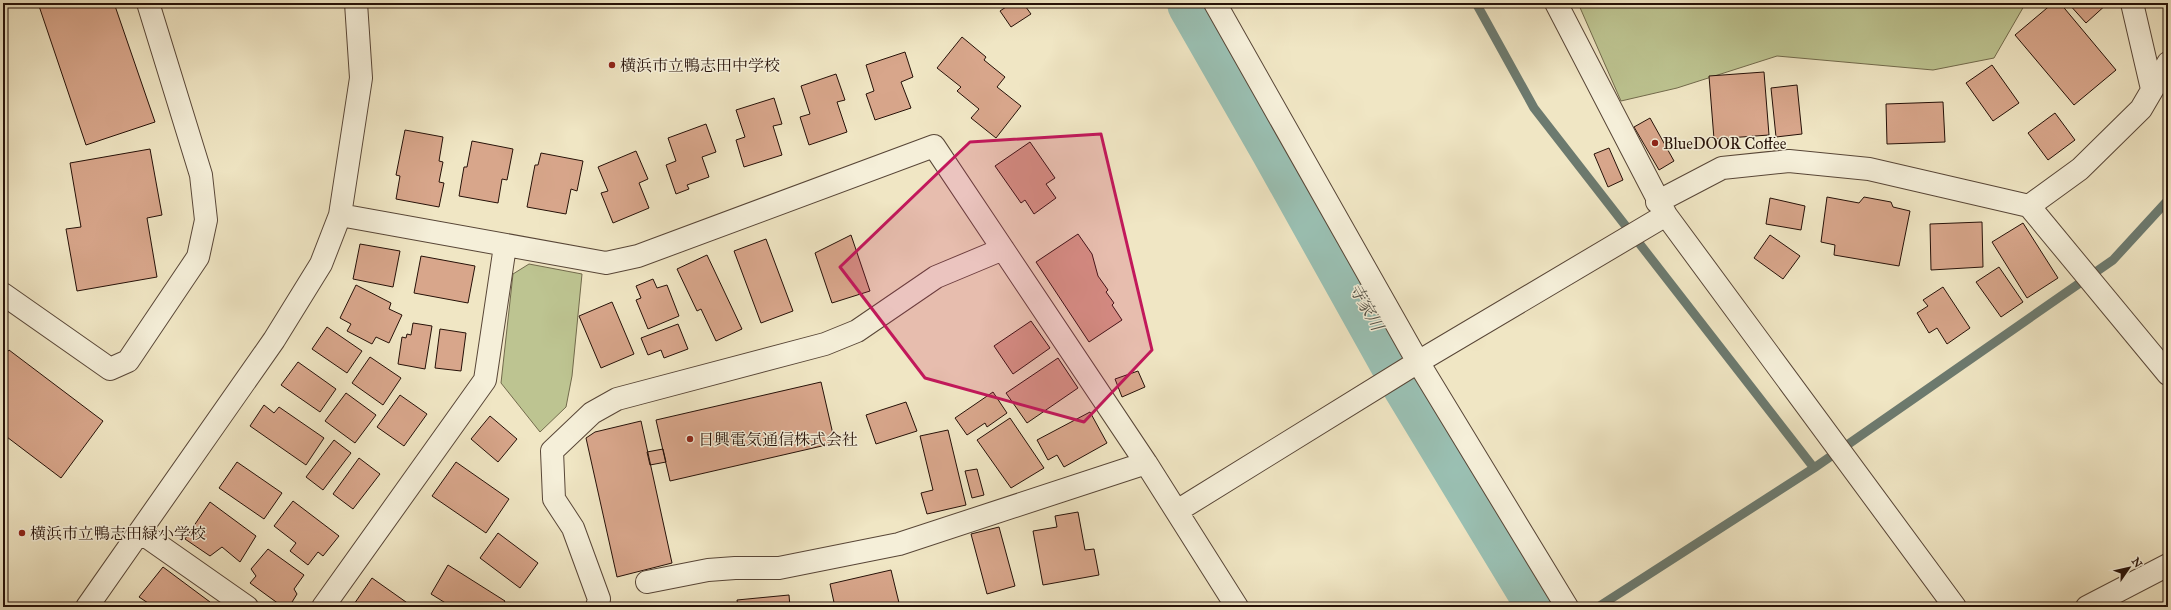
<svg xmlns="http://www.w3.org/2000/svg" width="2171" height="610" viewBox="0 0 2171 610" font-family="'IM FELL Great Primer','Noto Serif JP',serif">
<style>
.green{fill:#bdc491;stroke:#726a4c}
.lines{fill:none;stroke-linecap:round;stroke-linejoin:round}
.stream{stroke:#6c7a6f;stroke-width:9}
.river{stroke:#9ac0b3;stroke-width:56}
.building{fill:#d8a68b;stroke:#261108}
.minor-casing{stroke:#584637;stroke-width:24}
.minor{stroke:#f5efd9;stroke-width:22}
.marked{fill:#c2185b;fill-opacity:0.2;stroke:#c2185b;stroke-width:3;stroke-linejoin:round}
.poi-dot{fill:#8f2418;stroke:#f5efd9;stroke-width:1.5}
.labels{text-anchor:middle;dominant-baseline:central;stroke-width:3;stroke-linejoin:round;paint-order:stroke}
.poi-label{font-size:16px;fill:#261108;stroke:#f5efd9;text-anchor:start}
.water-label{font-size:17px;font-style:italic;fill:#4f4e44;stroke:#f5efd9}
</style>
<rect width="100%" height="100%" fill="#f0e6c4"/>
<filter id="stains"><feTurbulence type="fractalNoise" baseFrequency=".005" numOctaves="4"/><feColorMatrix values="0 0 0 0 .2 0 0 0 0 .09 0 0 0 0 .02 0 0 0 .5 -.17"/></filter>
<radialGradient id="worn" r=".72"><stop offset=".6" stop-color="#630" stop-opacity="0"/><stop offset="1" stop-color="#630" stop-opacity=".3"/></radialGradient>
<path class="green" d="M1578,3h445l1,3 -30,52 -61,12 -156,-14 -100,32 -56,13z
M529,264l53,10 -10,102 -6,31 -26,25 -39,-49 12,-109z"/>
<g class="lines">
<path class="stream" d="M1476,3l58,105 280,360
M1598,607l216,-139 299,-208 55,-60"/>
<path class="river" d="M1195,3l83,145 133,238 134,221"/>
</g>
<path class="building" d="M38,3h76l41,119 -69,23z
M1012,3h11l8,11 -20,13 -11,-16z
M2053,3h7l56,67 -42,35 -59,-70z
M2068,3h40l-22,20z
M962,37l24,20 -2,3 21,17 -8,10 24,19 -25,32 -25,-20 8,-9 -22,-18 4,-4 -24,-19z
M905,52l8,25 -12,5 10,26 -36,12 -9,-26 8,-3 -8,-26z
M1992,65l27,38 -26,18 -27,-38z
M1764,72l5,63 -55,4 -5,-63z
M836,74l9,26 -8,2 10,30 -38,13 -9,-28 10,-3 -9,-28z
M1797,85l5,49 -26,3 -5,-49z
M774,98l8,26 -9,2 9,29 -38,12 -8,-27 9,-3 -9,-27z
M1943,102l2,40 -58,2 -1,-40z
M2055,113l20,27 -27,20 -20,-27z
M1650,118l24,43 -15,9 -25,-43z
M706,124l10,28 -14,5 7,20 -22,8 2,4 -13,5 -10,-29 10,-4 -8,-23z
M405,130l38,7 -4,24 4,1 -4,20 5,1 -5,24 -43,-8 4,-23 -4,-1z
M472,141l41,8 -6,31 -5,-1 -4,24 -39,-7 5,-29h3z
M1030,142l25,36 -9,6 10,14 -22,16 -9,-14 -4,3 -26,-37z
M1609,148l14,32 -15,7 -14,-33z
M150,149l12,66 -15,3 10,59 -80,14 -11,-62 15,-2 -11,-64z
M636,151l12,28 -9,4 10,25 -36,15 -12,-30 7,-2 -10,-24z
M541,153l42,8 -6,30 -6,-2 -5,25 -39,-7 8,-42h3z
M1827,197l32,6 5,-6 27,5 2,5 17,4 -11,55 -65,-11 1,-10 -14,-3z
M1770,198l35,8 -4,24 -35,-6z
M1982,222l1,45 -52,3 -1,-46z
M2023,223l35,55 -31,20 -35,-56z
M1078,234l14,20 6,22 10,14 -2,2 8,11 -2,2 10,15 -33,22 -53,-80z
M851,235l19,56 -38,12 -17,-50z
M1770,235l30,21 -17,23 -29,-21z
M766,239l27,72 -32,12 -27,-72z
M360,244l40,7 -7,36 -40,-8z
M707,255l35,74 -26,12 -15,-32 -4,2 -20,-42z
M421,256l54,10 -7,37 -54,-10z
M1999,267l24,35 -22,15 -25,-35z
M653,279l4,9 10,-3 12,31 -31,13 -12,-29 5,-2 -5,-12z
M356,285l35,18 -2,6 13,6 -13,28 -13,-6 -4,7 -25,-13 4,-7 -11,-6z
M1943,287l27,41 -23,16 -10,-16 -8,5 -12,-20 11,-7 -5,-6z
M612,302l22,52 -33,14 -22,-52z
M1031,321l19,27 -37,26 -19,-28z
M413,323l19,3 -7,43 -27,-5 4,-27 4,1 1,-4 4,1z
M678,324l10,25 -24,9 -3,-8 -13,5 -7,-17z
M327,327l35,24 -15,22 -35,-24z
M440,329l26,4 -5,38 -26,-3z
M9,350l94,71 -42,57 -58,-44v-77z
M370,357l31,21 -18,27 -31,-22z
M1058,358l20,30 -51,35 -21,-30z
M298,362l38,27 -16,23 -39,-27z
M1138,371l7,16 -23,10 -7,-18z
M821,382l14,61 -165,38 -14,-61z
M993,392l14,21 -20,14 -2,-4 -18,12 -12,-17z
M346,393l30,22 -21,28 -30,-22z
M400,395l27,19 -23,32 -27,-19z
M906,402l11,29 -41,13 -10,-29z
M264,405l10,8 5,-6 45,31 -18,27 -56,-39z
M1090,412l17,31 -43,24 -7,-12 -9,5 -11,-20z
M490,416l27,23 -19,23 -27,-23z
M1010,418l34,50 -33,20 -34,-48z
M641,421l31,142 -55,14 -31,-139 9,-6z
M948,430l18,75 -39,9 -6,-21 12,-3 -13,-54z
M334,440l17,13 -28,37 -17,-13z
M663,449l3,13 -16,3 -3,-13z
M359,458l21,16 -27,35 -20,-15z
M237,462l45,31 -18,26 -45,-31z
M456,462l53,37 -23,34 -54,-37z
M977,469l7,26 -12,3 -7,-27z
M293,501l46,35 -16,20 -5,-4 -10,13 -18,-14 6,-8 -22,-17z
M210,502l46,34 -16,26 -18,-15 -12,9 -25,-17z
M1078,512l7,38 9,-1 5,26 -56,10 -10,-54 24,-4 -2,-11z
M999,527l16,59 -28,8 -16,-60z
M498,533l40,30 -18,25 -40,-30z
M268,549l36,26 -10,14 3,5 -8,13h-6l-33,-24 6,-7 -5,-7z
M448,565l57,36 -4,6h-49l-21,-13z
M163,567l47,35 -4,5h-52l-15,-10z
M891,570l9,37h-65l-5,-23z
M372,578l41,29h-61z
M789,595l1,12h-52l-1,-7z"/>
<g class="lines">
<g class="minor-casing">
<path id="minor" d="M1215,3l203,359 149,245
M1556,3l110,212 289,392
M2132,3l20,86
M1657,202l65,-34 67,-7 80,8 160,37 51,-37 61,-60 27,-46
M2029,206l139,168
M340,215l266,48 32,-7 296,-110 212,317 91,144
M3,294l107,75 18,-8 70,-104 8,-37 -5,-45 -53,-172
M1177,511l241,-149 248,-147
M140,532l107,75
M647,582l61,-12 27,-2h44l120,-24 247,-81
M87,607l187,-267 47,-76 19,-49 21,-137 -5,-75
M323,607l162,-227 20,-134
M597,607l2,-8 -26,-71 -19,-29 -2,-48 40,-38 25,-14 208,-55 32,-13 79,-54 67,-28
M2087,607l81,-42"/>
</g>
<use href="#minor" class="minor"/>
</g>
<path class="marked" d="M1101,134l51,216 -68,72 -159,-44 -85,-111 130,-125z"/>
<g class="poi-dot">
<circle cx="612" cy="65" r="4"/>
<circle cx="1655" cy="143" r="4"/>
<circle cx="690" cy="439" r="4"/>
<circle cx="22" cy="533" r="4"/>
</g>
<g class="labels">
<g class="poi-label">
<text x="620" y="65">横浜市立鴨志田中学校</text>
<text x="1663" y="143">BlueDOOR Coffee</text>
<text x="698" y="439">日興電気通信株式会社</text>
<text x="30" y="533">横浜市立鴨志田緑小学校</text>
</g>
<g class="water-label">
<text transform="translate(1366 307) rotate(61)">寺家川</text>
</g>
</g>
<rect width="2171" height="610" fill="none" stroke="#f0e6c4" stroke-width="16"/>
<rect x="4" y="4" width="2163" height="602" fill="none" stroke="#261108" stroke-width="2"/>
<rect x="8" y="8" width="2155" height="594" fill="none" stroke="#261108"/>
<g transform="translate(2129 568) rotate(56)" stroke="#f5efd9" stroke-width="3" paint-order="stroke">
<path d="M0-3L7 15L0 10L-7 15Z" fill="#261108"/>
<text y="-6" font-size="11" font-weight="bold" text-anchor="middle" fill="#261108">N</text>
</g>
<rect width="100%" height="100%" filter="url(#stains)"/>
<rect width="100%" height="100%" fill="url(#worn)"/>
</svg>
